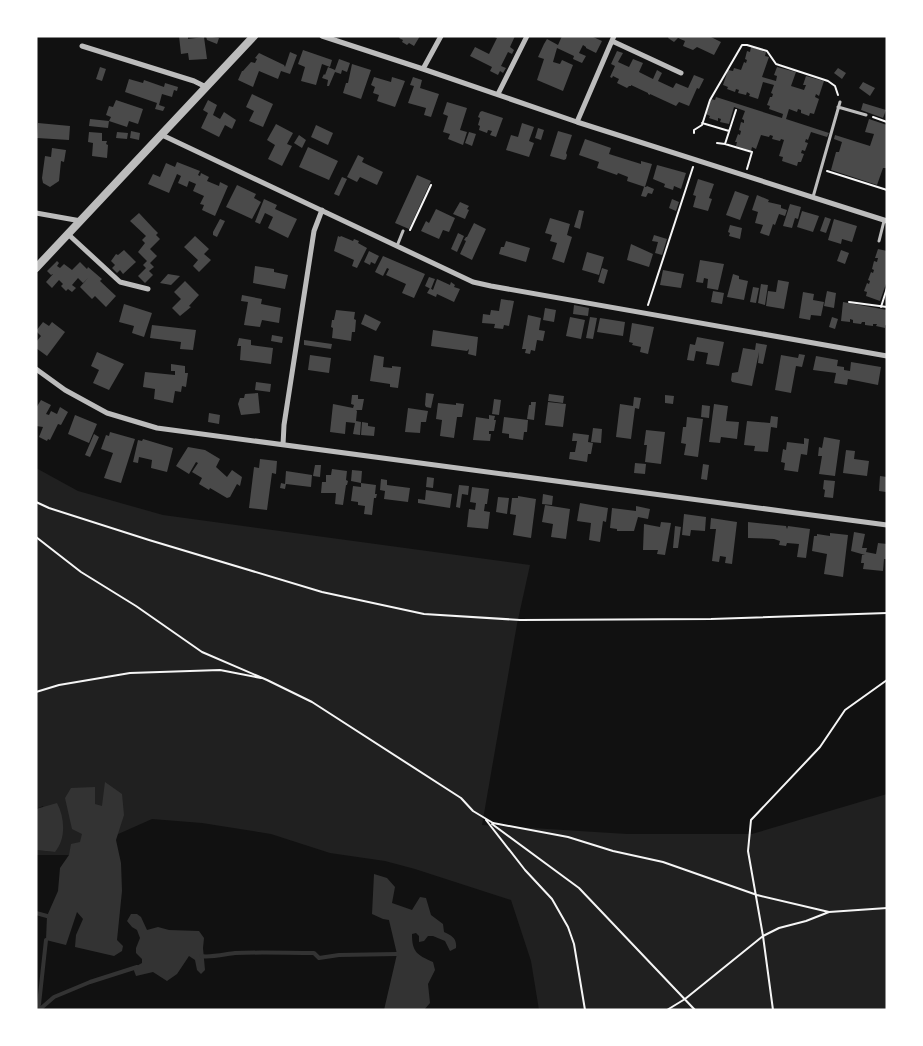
<svg xmlns="http://www.w3.org/2000/svg" width="923" height="1046" viewBox="0 0 923 1046" font-family="Inter,sans-serif">
<style>
.green{fill:#202020}
.water{fill:#333}
.lines{fill:none;stroke-linecap:round;stroke-linejoin:round}
.stream{stroke:#333;stroke-width:4}
.building{fill:#4a4a4a}
.path{stroke:#f5f5f5;stroke-width:2}
.service{stroke:#bcbcbc;stroke-width:3}
.minor{stroke:#bcbcbc;stroke-width:5}
.tertiary{stroke:#bcbcbc;stroke-width:8}
</style>
<rect width="100%" height="100%" fill="#111"/>
<path class="green" d="M36,468l42,23 85,24 367,50 -13,59 -35,201 145,9h125l135,-40v216h-348l-8,-49 -20,-61 -96,-31 -30,-8 -55,-8 -59,-19 -69,-11 -50,-4 -81,36h-35l1,-5 18,2 -12,-46 -7,3z"/>
<path class="water" d="M105,782l17,12 2,21 -8,25 5,23 1,28 -5,49 6,6 -1,5 -8,5 -39,-9 1,-12 7,-16 -6,-7 -11,33 -20,-5 1,-24 11,-25 2,-23 9,-13 2,-11 9,-2 2,-8 -10,-5 -7,-31 6,-10 24,-1v17l7,2z
M57,803c8,15 9,36 -2,49l-19,-2v-41z
M374,874l13,4 8,9 -3,16 20,7 8,-13 6,1 5,17 12,9 1,8c8,4 13,6 12,16l-6,3 -5,-10 -12,-5h-5l-4,5 -5,1v-6l-3,-3 -4,1c0,18 5,21 21,28l2,8 -7,14 2,19 -6,7h-40l13,-56 -8,-34 -6,-1 -11,-5z
M131,914h6l4,3 6,13 11,-3 11,3 30,1 5,7 -1,10 2,22 -4,4 -4,-4 -2,-10 -6,-4 -12,18 -10,7 -14,-9 -17,4 -3,-8 9,-5v-4l-6,-6v-5l4,-10 -3,-8 -5,-3 -5,-6z"/>
<g class="lines">
<path class="stream" d="M36,913l11,3
M201,956c8,2 25,-2 34,-3 27,-1 53,0 79,0l5,5 20,-3 58,-1
M37,1010l2,-6 7,-64
M39,1010l15,-13 36,-15 47,-15"/>
</g>
<path class="building" d="M179,36h9v3l16,-2 3,22 -18,1 -1,-7 -7,1z
M206,36l13,2 -2,6 -10,-4z
M400,36h20l-6,10 -5,-3 -2,2 -5,-3 1,-2 -4,-2z
M492,36h23l-5,11 4,3 -2,4 -4,-2 -7,14 5,2 -3,5 -3,-2 -2,4 -8,-4 2,-4 -22,-11 5,-9 14,7 8,-16z
M562,36h29l11,5 -6,12 -10,-5v-1l-3,-2 -4,8 7,3 -4,7 -9,-4 1,-3 -17,-8 -4,14 7,2 2,-4 11,5 -10,26 -26,-11 7,-21 -6,-2 6,-13 3,-5 11,6z
M669,36h40l12,6 -7,13 -17,-8 -4,3 -10,-4 2,-5 -7,-3 -4,4 -6,-4z
M751,47l15,5 -1,4 4,1 -7,20 14,4 1,-5 -3,-1 3,-8 19,5 -5,14 13,4 2,-5h-3l3,-9 18,5 -5,15 -3,-2 -1,3 4,2 -5,15 -4,-1 -1,3 -8,-3v-3l-3,-1 -1,3 -8,-3 -3,10 43,14 -2,4 -16,-5 -3,8 -2,-1 -1,3 3,1 -3,8 -3,-1 -1,3 3,1 -3,8h-3l-1,4 -15,-5 1,-4 -4,-1 5,-16 -3,-1 -1,2 -8,-2 1,-3 -3,-1 -1,2 -8,-2 -5,14 -4,-2 -1,4 -15,-5 1,-4h-2l3,-8 2,1 1,-4 -2,-1 2,-8 3,1v-3l-2,-1 3,-8 -11,-4 -5,17 -9,-2 1,-3 -3,-1v3l-9,-3 1,-2 -4,-2 5,-15 4,1 1,-3 66,21 1,-4 -14,-5 1,-3 -3,-1 3,-8h2l1,-3 -2,-1 3,-8 -11,-3 -5,17 -9,-3 1,-2 -3,-2 -1,3 -8,-2 1,-3 -3,-1 -1,3 -8,-3 1,-2 -5,-2 5,-15 5,1 1,-3 7,2 3,-8 2,1 1,-3 -2,-1 2,-8 3,1z
M303,50l29,10 -2,7 -8,-3 -6,21 -15,-4 4,-14 -7,-3z
M617,51l6,2 -5,9 11,5 4,-8 10,4 -4,9 14,7 4,-9 5,3 -4,8 15,7 3,-5 12,5 6,-13 10,4 -5,10 -2,-1 -8,18 -10,-4 -3,4 -26,-12v1l-2,-1v-1l-17,-8v1h-2l-2,2 -10,-5 2,-4 -6,-3 -1,2 -2,-1 5,-11 -4,-2z
M290,52l7,3 -7,19 -9,-3 -3,8 -19,-8 -6,16 -15,-7 4,-9h1l8,-9 4,1 2,-4 -2,-1 4,-5 25,12 1,2z
M339,59l11,4 -3,9 -5,-2 -1,4 -6,-2 -6,14h-2l1,-6 -6,-2 2,-4 1,1 3,-8 7,3z
M352,64l19,6 -10,29 -18,-6 3,-10h2z
M100,67l6,2 -4,12 -6,-2z
M838,68l8,5 -4,6 -8,-6z
M374,77l17,5 1,-5 13,4 -10,26 -18,-6 2,-6 -6,-2 2,-6 -4,-2z
M413,77l9,3 -2,8 19,6 -8,23 -7,-2 2,-7 -18,-5 6,-17 -4,-1z
M129,79l14,4 1,-3 20,7 1,-4 13,4 -1,4 -3,-1 -2,7 -10,-3 -3,11 6,2 -2,4 -8,-2 2,-6 -32,-11z
M863,82l12,6 -5,8 -11,-8z
M252,94l21,10 -10,23 -14,-6 5,-10 -8,-4z
M116,100l27,9 -5,15 -9,-3 -2,6 -18,-6 2,-4 -5,-2 3,-9 4,1z
M208,100l9,5 -4,10 7,4 4,-7 12,8 -4,9 -7,-4 -6,12 -18,-9 7,-15 -5,-3z
M447,102l20,6 -7,22 7,2 -4,13 -15,-6 2,-5 -7,-2 5,-16 -5,-2z
M863,103l23,7 -3,8 -22,-8z
M482,111l21,7 -7,19 -6,-2 2,-4 -4,-1 -1,3 -8,-3 1,-4 -2,-1 2,-7 -2,-1 2,-5z
M90,119l19,2 -1,7 -19,-2z
M869,119l18,6v43h-4l-6,17 -46,-15 5,-18h3l3,-10 -8,-3 1,-4 35,11 4,-12 -9,-2z
M38,123l32,3 -1,14 -32,-2z
M522,123l12,4 -5,14 5,2 -5,14 -23,-7 5,-15 7,2z
M276,124l17,9 -6,11 5,2 -10,20 -14,-7 7,-14 -8,-5z
M316,125l17,8 -5,12 -17,-8z
M538,128l6,2 -3,10 -6,-2z
M131,131l9,2 -1,7 -9,-2z
M558,131l14,4 -6,18 1,2 -1,4 -2,1 -14,-4z
M89,132l13,1v8h5l-1,3 2,1 -1,13 -15,-2 1,-13 -5,-1z
M117,132l11,1 -1,6 -11,-1z
M469,132l7,2 -4,12 -7,-3z
M299,135l7,5 -4,8 -8,-5z
M585,139l26,9 -2,6 32,10v-3l11,3 -7,23 -18,-6 1,-4 -10,-4 -1,2 -20,-7 2,-6 -20,-7z
M308,147l30,14 -9,19 -30,-13z
M52,148l14,2 -2,12 -3,-1 -2,20 -9,6 -7,-4 -1,-5 3,-22 6,1z
M358,155l6,3 -2,4 21,10 -6,13 -17,-8 -3,5 -10,-5z
M177,162l23,9 -2,4 2,1 1,-3 8,4 -2,4 12,5 1,-4 8,4 -13,30 -13,-6 2,-5 -4,-1 4,-8 -11,-5 3,-7 -7,-3 -2,6 -9,-4 3,-7 -4,-2 -8,19 -21,-9 5,-10 7,3 6,-14 9,4z
M657,165l29,8 -5,16 -7,-3 -1,4 -9,-3 1,-3 -12,-5z
M417,175l14,6 -22,48 -14,-6z
M342,177l5,2 -8,17 -5,-2z
M698,179l16,5 -5,14 3,1 -4,12 -15,-4 3,-11 -3,-1z
M237,185l19,9 -2,4 7,4 -9,17 -26,-12z
M647,186l7,3 -2,5 -4,-1 -2,4 -5,-1 3,-9h2z
M735,191l14,5 -9,24 -14,-5z
M757,195l12,5 -1,2 13,3v3l6,2 -2,6 -6,-2 -4,11 -2,-1 -4,12 -9,-3 3,-8 -8,-2 3,-11 -6,-2z
M264,199l13,6 -2,4 22,10 -9,19 -20,-10 5,-11 -8,-4 -5,11 -5,-2z
M672,199l7,3 -3,9 -7,-3z
M460,202l9,4 -2,3 2,1 -4,9 -12,-5z
M790,204l11,3 -3,12 -3,-1 -3,10 -9,-2z
M436,209l19,9 -6,14 -6,-2 -4,9 -18,-8 5,-10 3,2z
M579,210l5,1 -4,18 -6,-2z
M802,211l17,5 -6,16 -16,-5z
M139,213l15,16 4,4 -2,2 4,4 -10,10 7,7 -7,7 4,4 -5,4 4,4 -8,8 -7,-7 8,-8 -3,-3 4,-4 -9,-9 7,-9 -3,-3 4,-4 -16,-15z
M825,217l6,2 -5,14 -6,-2z
M550,218l20,6 -3,11 5,2 -8,26 -12,-4 5,-16 -7,-2 2,-6 -7,-2z
M220,219l5,2 -8,16 -4,-2v-3z
M834,219l23,7 -5,16 -10,-3 -1,5 -13,-4z
M474,223l12,6 -14,31 -12,-6 6,-13 -2,-1 2,-3h1z
M730,225l12,3 -2,11 -11,-3 1,-3 -2,-1z
M458,233l6,3 -7,16 -6,-3z
M654,235l13,4 -5,16 -7,-2 3,-11 -6,-1z
M195,236l14,13 -5,5 7,6 -12,12 -6,-6 5,-6 -14,-13z
M338,236l2,1 1,-1 12,5 1,-2 5,2 -1,2 9,5 -10,20 -5,-2 2,-6 -20,-9z
M506,241l24,7 -4,14 -27,-8 2,-7h3z
M631,244l22,10 -4,13 -22,-7z
M878,249l9,2v30l-7,20 -14,-5 1,-4 -3,-1 3,-8 2,1 1,-3 -2,-1 3,-8 2,1 1,-3 -2,-1 2,-8 3,1 1,-4h-3z
M124,250l12,12 -13,12 -3,-4 -3,3 -5,-5 3,-3 -4,-4 5,-7 2,1z
M841,250l8,3 -4,11 -8,-3z
M369,251l10,5 -4,8 -4,-2 -1,3 -6,-3z
M587,252l17,5 -5,18 -17,-5z
M383,256l42,18 -11,24 -12,-5 4,-9 -20,-9 3,-6 -2,-1 -4,8 -8,-4z
M700,260l24,4 -6,26 -11,-2 1,-9 -4,-1 -1,5 -7,-1z
M57,261l2,2 -2,3 3,2 4,-4 8,6 8,-8 7,7 1,-2 14,12 -2,2 16,15 -10,11 -11,-11 -3,3 -12,-12 8,-9 -5,5 -5,-5 -6,7 4,3 -4,4 -4,-3 -2,2 -5,-5 2,-2 -4,-4 -7,8 -6,-6 7,-8 -2,1 -4,-4z
M255,266l19,3v3l14,3 -3,14 -32,-6z
M602,268l6,2 -4,14 -6,-2z
M663,270l21,4 -3,14 -21,-3z
M168,274l12,2 -9,9 -11,-2z
M733,274l6,2v3l9,2 -4,19 -17,-3z
M429,277l6,2 -4,10 -6,-3z
M437,279l13,6 1,-3 4,3 -1,2 6,2 -6,13 -17,-8 -1,3 -9,-4 3,-5 3,2z
M778,280l11,2 -5,27 -18,-3 2,-15 8,1z
M185,281l14,14 -10,11 2,1 -11,9 -8,-8 9,-9 -7,-7z
M761,284l7,1 -3,20 -7,-2z
M753,287l6,1 -3,15 -6,-1z
M713,291l11,2 -2,11 -11,-2z
M827,291l9,2 -2,15 -10,-2z
M803,292l11,2 -1,6 11,2 -3,14 -10,-1 -1,5 -11,-2z
M242,295l20,4 -1,5 20,4 -2,15 -17,-3 -2,7 -16,-2 4,-23 -7,-1z
M501,299l13,2 -5,25 -5,-1 -1,4 -9,-1 1,-4 -13,-1 1,-9 7,1 1,-5 8,1z
M843,302l44,8v16l-2,-1v3l-9,-2 1,-2h-4v2l-8,-1v-3h-3l-1,2 -8,-1v-3l-3,-1v3l-9,-1z
M124,304l28,9 -8,24 -12,-4 2,-7 -15,-4z
M574,305l15,3 -1,8 -15,-2z
M545,308l11,2 -2,12 -11,-2z
M336,310l19,2 -1,7 2,1 -1,12h-3l-1,9 -19,-3 1,-10 -2,-1 1,-7h2z
M365,314l16,8 -5,9 -15,-7z
M528,315l13,3 -2,12 6,1 -2,10 -6,-1 -2,11 -4,-1 -1,4 -5,-1 1,-4h-4z
M570,317l15,3 -4,19 -15,-3z
M590,317l7,1 -4,21 -7,-1z
M832,317l6,2 -3,10 -6,-2z
M600,318l25,4 -2,14 -26,-4z
M43,322l6,4 3,-4 13,10 -18,24 -11,-8v-6l5,-6 -5,-5z
M632,323l22,4 -6,27 -8,-2 1,-5 -9,-2 1,-2 -4,-1z
M152,325l44,5 -3,20 -13,-1 1,-7 -31,-4z
M433,330l45,7 -2,19 -8,-2 1,-5 -2,2 -36,-5z
M272,335l11,2 -1,6 -11,-2z
M697,337l27,5 -5,24 -13,-2 2,-11 -12,-2 -2,10 -7,-1 3,-16 5,1z
M239,338l12,2v5l22,3 -2,16 -31,-4 1,-14h-4z
M304,340l28,4 -1,5 -27,-4z
M756,343l11,2 -4,19 -5,-1 1,-11 -7,34 -20,-4 -1,-2 1,-7 6,-1 5,-24 12,2z
M97,352l27,12 -15,26 -16,-7 6,-13 -8,-4z
M799,354l6,1 -3,12 -6,-1 -5,27 -16,-3 6,-35 17,3z
M310,355l21,3 -2,15 -21,-3z
M374,355l10,2 -1,10 9,1v-2l9,1 -3,21 -8,-1v-3l-20,-3z
M816,356l22,4 -1,6 7,1v3l6,1 1,-9 30,5 -3,18 -30,-6 -1,6 -13,-2 2,-10 -23,-3z
M171,364l14,2v7h3l-2,14 -4,-1 -1,6 -6,-1 -2,12 -19,-4 1,-10 -12,-2 2,-15 30,3v-4h-4z
M256,382l15,2 -1,8 -15,-2z
M258,393l2,20 -19,2 -3,-11 2,-6h4l1,-4z
M426,393l8,1 -3,14 -5,-1 -1,-2z
M549,394l15,2 -1,7 -15,-2z
M352,395h6v4h6l-2,11h-6l1,1 -1,10 5,1 -1,13 -7,-1 2,-11 -9,-1 -1,12 -15,-2 3,-28 20,4 1,-3 -3,-1z
M665,395l9,1 -1,8 -8,-1z
M634,397l7,1 -2,11 -4,-1 -4,31 -15,-2 4,-33 13,2z
M494,399l7,1 -2,15 -7,-1z
M41,400l10,5 -5,9 3,1 2,-4 6,3 3,-7 8,5 -7,13 -3,-1 -8,16 -2,-1 -1,2 -8,-4 4,-10 -7,-1v-18z
M531,402h5l-2,18 -7,-1 2,-14h2z
M548,402l18,2 -3,23 -18,-2z
M438,403l18,2v-2l8,1 -2,13h-5l-3,21 -14,-2 2,-16 -6,-1z
M714,404l14,2 -2,15 13,1 -2,17 -16,-2 -1,6 -11,-1z
M702,405l8,1 -1,12 -8,-1z
M408,408l20,3 -2,11h-5l-1,11 -15,-1z
M209,413l11,2 -1,9 -11,-2z
M75,415l22,9 -8,19 -21,-9z
M489,415l6,1 -1,4h2l-2,11h-5v3h2l-1,7 -17,-1 3,-23 13,2z
M771,416l7,1 -1,11 -6,-1 -3,25 -14,-1 1,-5 -11,-1 3,-24 23,2z
M504,417l24,3 -1,12h-3l-1,8 -14,-2v-4l-7,-1z
M687,417l16,2 -5,38 -14,-2 2,-11 -5,-1 2,-16h3z
M362,422l6,1v3l7,1 -1,9 -13,-1z
M593,428l9,1 -1,14 -10,-1z
M646,430l19,2 -4,32 -16,-2 2,-17h-3z
M110,432l25,7 -14,44 -17,-5 9,-25 -12,-4 5,-14 3,1z
M573,433l16,2 -1,7 5,1 -2,11h-3l-1,8 -18,-3 1,-7h5l2,-11h-5z
M94,434l5,3 -9,20 -5,-2z
M824,437l16,3 -5,36 -16,-2 3,-18h-4l1,-9 3,1z
M804,438l5,1 -2,16 -6,-1 -3,18 -14,-2 1,-7 -4,-1 2,-13 3,1 1,-8 17,2z
M143,439l30,9 -6,24 -16,-4 1,-8 -13,-3 -1,6 -5,-1 5,-22 4,1z
M188,447l17,3 15,9 -4,8 11,10 5,-7 10,7 -2,9 -3,-2 -7,13 -3,1 -17,-10 -1,2 -10,-6 3,-6 -10,-6 6,-9 -2,-1 -7,12 -13,-8z
M846,450l9,1 -1,8 15,2 -2,15 -24,-3z
M260,459l17,2 -1,13 -4,-1 -5,37 -18,-2 5,-41 5,1z
M635,463l11,1 -1,10 -11,-1z
M703,464l6,1 -2,15 -6,-1z
M315,465h6l-1,12 -7,-1z
M332,469l15,2 -1,9 2,1 -1,4h-1l-3,20 -8,-1 1,-11h-15l1,-11h4v-7h5z
M352,470l10,1 -1,12 -10,-2z
M286,471l26,4 -1,12 -25,-3 -1,5 -5,-1 1,-5 4,1z
M880,476l7,1 -1,15 -7,-1z
M427,477l7,1 -1,10 -7,-1z
M381,479l6,1v5l23,3 -2,14 -24,-3 1,-8 -5,-1z
M824,480l11,1 -2,17 -9,-1 1,-7 -2,-1z
M361,483l15,2 -1,9h2l-1,4h-2l-2,17 -8,-1 1,-8 -7,-1v-3l-7,-1 2,-15 8,1z
M459,485l10,1 -1,9 -6,-1 -2,14 -4,-1z
M472,487l17,2 -2,15h-2l-1,7 6,1 -2,17 -21,-2 2,-18 6,1 1,-7 -6,-1z
M426,490l26,4 -2,14 -32,-5v-4l7,1z
M543,494l10,2 -1,9 -10,-1z
M518,496l18,3 -5,39 -18,-3 3,-20 -6,-1 2,-16h6z
M498,497l11,1 -2,16 -11,-2z
M580,503l28,5 -2,14 -3,-1 -3,21 -11,-2 2,-17 -14,-2z
M545,505l25,4 -4,30 -15,-2 2,-13 -11,-2z
M636,506l14,3 -2,10 -10,-2 -4,14h-17v-2l-7,-1 2,-20 24,3z
M684,514l22,3 -1,14 -14,-1 -1,6 -8,-1z
M711,518l26,4 -5,42 -7,-1 1,-6 -6,-1 -1,6 -7,-1 4,-32h-6z
M661,522l10,1 -6,32 -8,-1 1,-4h-15l1,-26 16,3z
M748,522l38,4 1,3 1,-3 22,3 -4,29 -9,-1 2,-13 -12,-1 -1,3 -7,-1 1,-4 -6,-2 -26,-1z
M675,526l6,1 -3,21h-5z
M854,532l11,2 -3,14h5l-1,4 10,2 2,-11 9,1v15h-3l-1,12 -20,-2 1,-6h-3l1,-8h3l-14,-4z
M830,533l18,2 -5,42 -19,-3 3,-20 -15,-3 2,-15h3v-2l13,2z"/>
<g class="lines">
<path class="path" d="M873,117l14,5
M702,123l27,8
M694,133v-3l8,-5 8,-25 32,-55h5l20,6 9,13 52,17 7,5 3,9
M717,143l8,1 27,8 -5,17
M725,144l11,-34
M827,171l60,19
M410,230l21,-45
M849,302l38,5
M648,305l45,-138
M881,307l6,-19
M36,502l13,6 100,32 173,52 102,22 96,6 191,-1 176,-6
M36,537l45,35 55,34 66,46 65,28 45,22 149,96 12,13 20,12 75,14 45,14 50,11 94,33 72,17 58,-4
M36,692l23,-7 71,-12 90,-3 41,8
M486,820l39,50 27,29 16,28 6,17 11,66
M492,824l87,64 116,122
M667,1010l18,-11 78,-63 -15,-85 3,-31 69,-73 25,-37 42,-30
M773,1010l-10,-74 16,-8 27,-7 23,-9"/>
<path class="service" d="M838,107l28,8
M813,197l27,-95
M879,241l5,-20
M397,246l6,-15"/>
<path class="minor" d="M322,36l101,33 154,53 310,99
M612,41l69,32
M82,46l112,35 12,6
M423,69l18,-33
M498,94l29,-58
M577,122l37,-86
M162,135l311,147 18,4 396,70
M36,213l45,8
M69,235l51,47 28,7
M36,369l29,21 42,23 50,15 730,97
M283,445l1,-20 30,-194 8,-21"/>
<path class="tertiary" d="M36,268l218,-232"/>
</g>
<rect width="923" height="1046" fill="none" stroke="#ffffff" stroke-width="75"/>
</svg>
